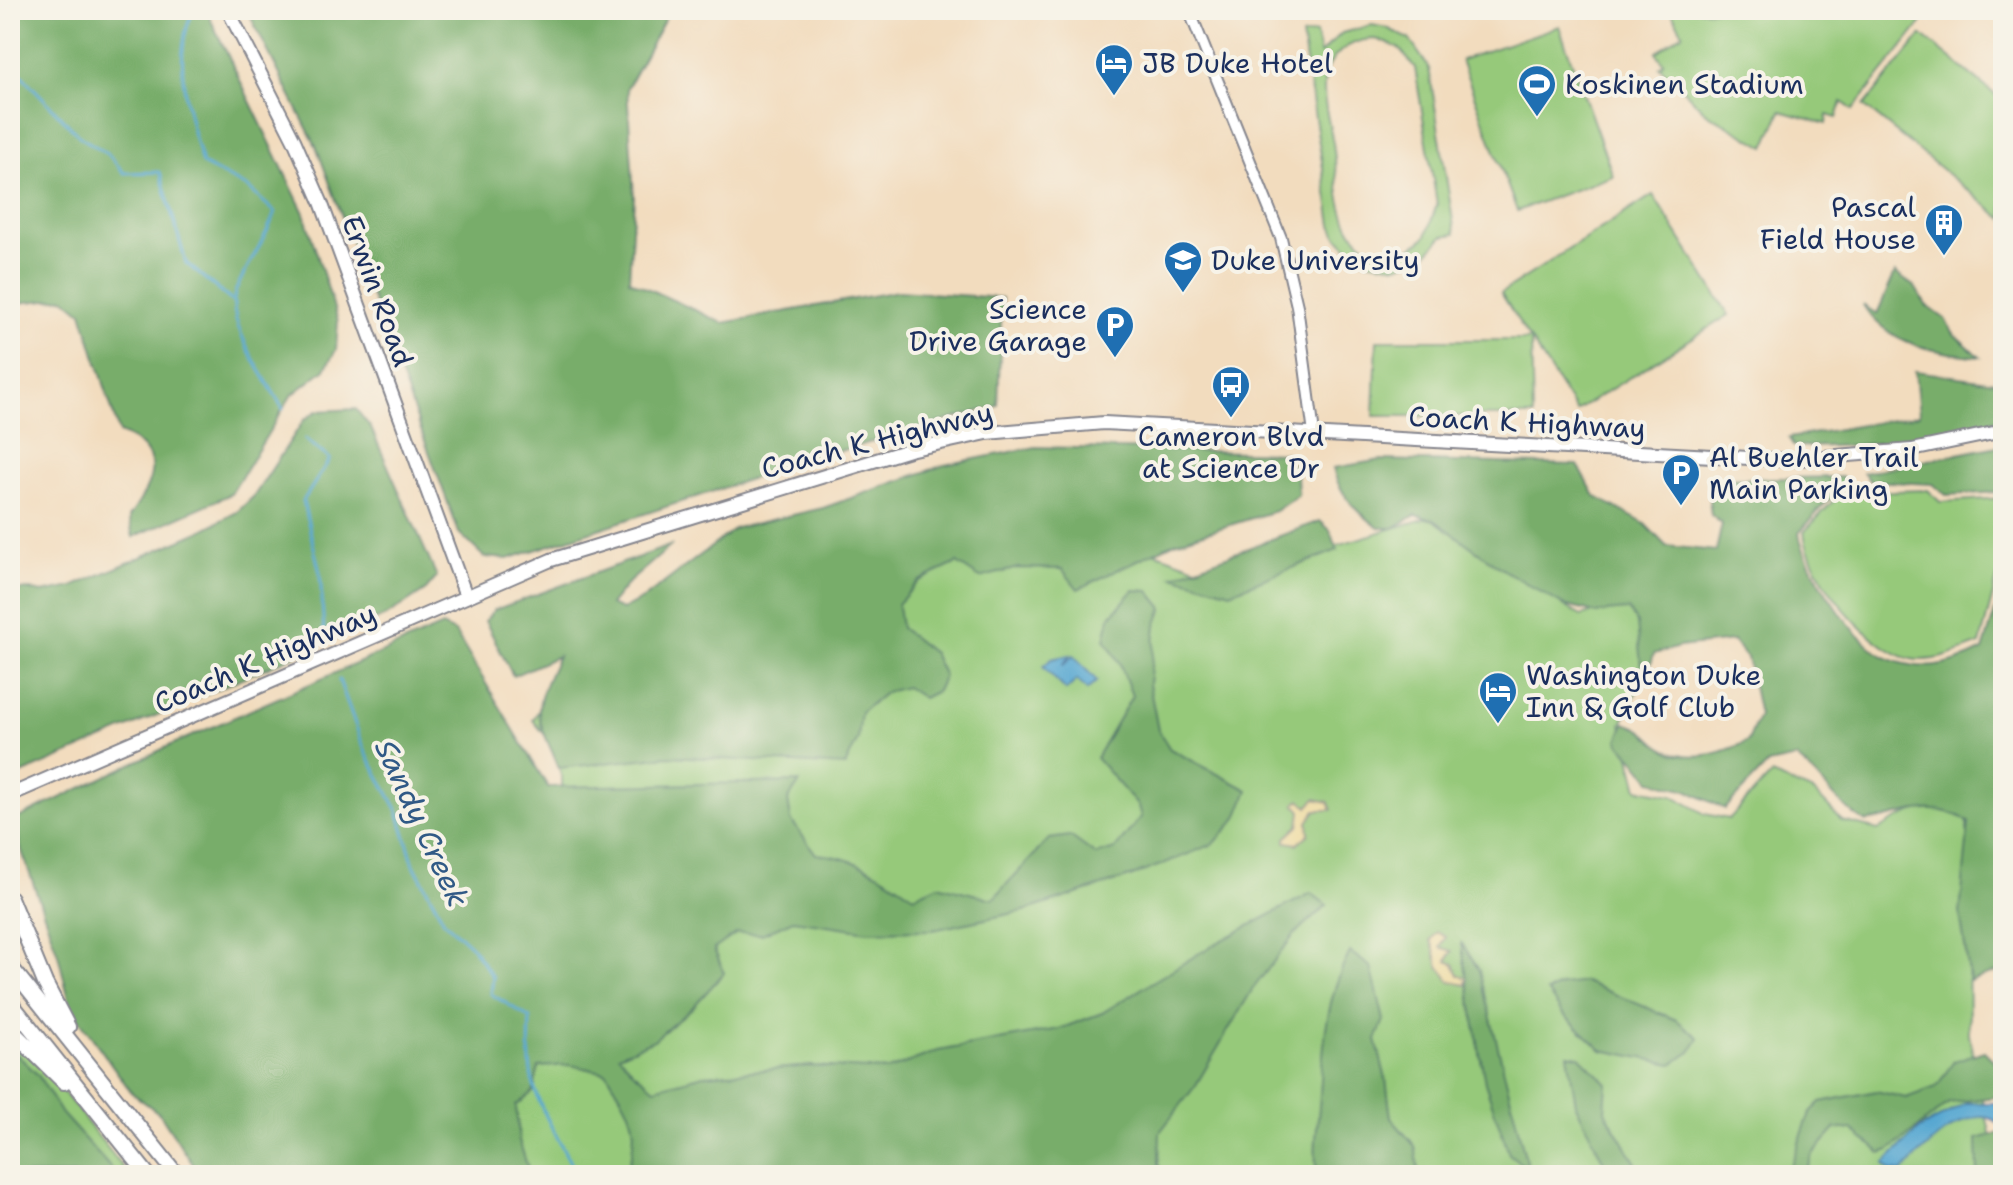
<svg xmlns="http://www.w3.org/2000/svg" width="2013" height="1185" viewBox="0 0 2013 1185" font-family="'Shantell Sans',sans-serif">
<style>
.green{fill:#96c97a;stroke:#587c6c;stroke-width:2;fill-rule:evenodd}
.forest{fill:#78ad6a;stroke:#4a6e64;stroke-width:2}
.sand{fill:#eeda9e;stroke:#84847e;stroke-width:2}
.water{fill:#57a7d1;stroke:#396b98;stroke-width:2}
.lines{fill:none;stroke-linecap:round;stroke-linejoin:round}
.stream{stroke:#57a7d1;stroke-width:3}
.minor-casing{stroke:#86868e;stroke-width:14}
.major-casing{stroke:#86868e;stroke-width:16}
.highway-casing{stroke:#86868e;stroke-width:18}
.minor{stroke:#fff;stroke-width:10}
.major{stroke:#fff;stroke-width:12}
.highway{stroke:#fff;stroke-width:14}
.labels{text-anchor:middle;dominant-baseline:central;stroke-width:8;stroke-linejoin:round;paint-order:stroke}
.poi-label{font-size:28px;fill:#1b2f5e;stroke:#f7f3e8;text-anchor:start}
.street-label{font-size:28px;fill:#1b2f5e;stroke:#f7f3e8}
.water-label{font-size:30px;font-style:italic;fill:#305986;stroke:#f7f3e8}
</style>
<rect width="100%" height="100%" fill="#f7f3e8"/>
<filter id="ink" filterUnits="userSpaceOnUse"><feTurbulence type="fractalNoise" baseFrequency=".0125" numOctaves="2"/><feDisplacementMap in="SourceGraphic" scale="16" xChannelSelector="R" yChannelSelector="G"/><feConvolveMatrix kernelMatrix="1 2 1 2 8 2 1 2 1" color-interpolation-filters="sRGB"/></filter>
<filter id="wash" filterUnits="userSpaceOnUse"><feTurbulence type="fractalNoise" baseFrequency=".006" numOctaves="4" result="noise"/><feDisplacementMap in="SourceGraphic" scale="32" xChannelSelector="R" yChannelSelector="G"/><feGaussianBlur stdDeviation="1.8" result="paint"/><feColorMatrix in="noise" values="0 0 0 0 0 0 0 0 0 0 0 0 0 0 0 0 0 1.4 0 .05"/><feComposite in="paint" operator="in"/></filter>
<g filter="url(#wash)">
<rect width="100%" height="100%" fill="#f2dcbe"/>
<path class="green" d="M1670,10h237l15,12 -69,88 -11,-8 -5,16 -10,-3 -1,9 -45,-13 -16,36 -60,-35 -45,-45 4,-4 -8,-10 27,-20z
M1372,25l15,3 22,11 20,29 26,166 -12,2 -19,21 -27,9 -31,-5 -11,-6 -18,-19 -5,-11 -30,-189 14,-3 4,21 22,-21zM1376,39l23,9 16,20 22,136 -11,32c-12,12 -26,20 -44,16 -47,-10 -43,-71 -49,-109 -4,-22 -14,-52 -6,-73 9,-21 28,-31 49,-31z
M1559,26l54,150 -96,35 -56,-151z
M1922,35l81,66v118l-139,-113z
M1653,195l76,120 -153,96 -45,-71 2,76h-159l3,-76h153l-29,-47z
M1928,490l12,12 63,-4v58l-23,88c-20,7 -39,17 -61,16 -44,-1 -112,-86 -115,-128l31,-33 26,-7z
M1437,515l55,46 89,55 61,-19 -2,88 -18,39 16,65 34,6 33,19 24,5 42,-44 43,17 28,29 36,9c31,-19 55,-31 89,-9l2,214 30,140h-1477l-13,-67 54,-241 -1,-90 -14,-38 -15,-19 20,-34 333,-146 240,2 101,36z
M10,1040l35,29 84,106h-119z"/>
<path class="forest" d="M10,10h196l98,203 34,108 -2,29 -11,19 -34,27 -60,98 -98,43 -4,-20c24,-33 39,-65 -10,-84l-37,-121 -17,-14 -55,6z
M247,10h423l-43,78 7,109 -5,83 94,43 175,-32 104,7 -4,108 -190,54 -300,99 -24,-2 -25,-24 -143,-387z
M1895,273l20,14 11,18 19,14 10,16 25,22c-43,-5 -92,-11 -117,-52l14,9z
M1915,371l80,11 8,-4v40c-66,19 -141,31 -210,28l-4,-8 130,-23z
M356,409l15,19 66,149 -11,13 -38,25 -378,164 3,-175 -3,-12 16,-3 16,4 30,-6 127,-55 38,-20 17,-16 50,-76 13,-9z
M2003,445v47l-57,3 -13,-11 -63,-3 -7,-8z
M1036,447l250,6 11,22 1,20 -23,16 -100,31 -97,47 -16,-20 -44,-1 -38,10 -23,-15 -38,18 -21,23 3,24 32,25 11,23 -7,15 -14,7 -17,-11 -20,5 -25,20 -3,27 -13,27 -176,-10 -110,12c-25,-59 -28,-53 -1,-112l-45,20 -28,-55 9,-11 178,-65 -45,39 -17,21 12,5 21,-11 93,-71 87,-20 121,-43z
M1381,460l197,5 17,31 50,28 21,22 50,5 6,-27 -11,-9 -2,-15 12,-21 121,-2 6,10 -21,14 -28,32c4,32 58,113 88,125 36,15 63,9 96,-8l20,-64v384l-33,11 -10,-68 9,-91c-36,-24 -64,-6 -103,0 -30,-17 -43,-43 -70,-64l-28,6 -43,45 -38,-19 -36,-9c-9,-17 -23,-24 -33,-41l7,-17c27,8 24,19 42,27 26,12 57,3 81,-9l11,-26 -12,-57 -14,-17 -54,6 -25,7 -6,19 -6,3 -5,-53 -9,-13 -33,3 -32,-8 -64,-38 -65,-47 -18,-5 -23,13h-14c-22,-17 -40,-33 -46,-60z
M1320,521l10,9 8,20 -107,42 -58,-16z
M1134,590l15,1 14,17 -7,18 -7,58 9,46 12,19 78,41 -11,28 -23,26 -84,33 -106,34 -91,19 -65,1 -75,-11 -31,14 -25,-1 -23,16 10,24 -32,35 -38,32 -35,15 14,16 22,17 49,-13 106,-9 78,4 50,-19 121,-22 43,-16 109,-67 100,-53 16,12 -32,29 -43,56 -56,95 -36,47 -1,33 6,10h-540c18,-47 7,-62 -18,-102l-37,-8 -31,2 -6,25 -17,14 3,34 11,35h-330l-40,-61 -28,-21 -61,-85 -13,-54 -39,-111 -3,-24 155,-74 271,-119 13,6 93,155 252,-5 -12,18 3,20 25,34c38,2 68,21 98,42l24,-11 55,14 56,-60 21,-3 26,19 19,-6 26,-32 -3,-11 -42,-48 36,-62 -12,-32 -15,-25 5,-22z
M1461,942l18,28 49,199 -19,-15 -24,-71z
M1350,952l21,15 13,53 -8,20 10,39 5,39 24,28 5,29h-103c-4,-28 1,-51 3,-80 3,-49 6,-99 30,-143z
M1585,982l92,38 22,18 -8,14 -19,12 -70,-14 -40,-37 -15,-21 15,-7z
M10,1048l28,27 24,39 55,61h-107z
M1984,1051l19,19v26l-54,7 -59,47 -9,3 -29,-23 -16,-2 -24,27 -7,20h-18l23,-62 11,-11 55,-11 30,7 30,-11 18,-26z
M1568,1054l11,2 28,27 -2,28 38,64h-33l-34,-70z
M2003,1132v43h-25l-1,-36z"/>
<path class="sand" d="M1315,799l14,3 3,8h-16l-8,12 1,12 -12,10 -11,-2v-4l13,-12 2,-15 -6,-7 5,-4 8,7z
M1437,932l9,5 -6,10 12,4 -5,10 7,3 5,11 8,3 -1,7 -16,-4 -11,-15 -8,-26z"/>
<path class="water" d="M1070,655l-8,11 11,-10 24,25 -10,9 -10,-10 -11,10 -23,-23 8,-8z
M1966,1103h37v24c-29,-33 -81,25 -101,45l-12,-1 -6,-7 35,-35z"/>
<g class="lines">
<path class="stream" d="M194,10c-24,44 -5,109 8,154l45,23 28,25c-10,30 -27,50 -39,78 -13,31 32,91 47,119
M10,63l70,74 28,17 16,19 36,-1 26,91 47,39
M305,439l25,20 -27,42 17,72 4,58
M339,680l26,71 33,60 16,54 30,56 27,25 22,31 -2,17 39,24c-3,57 1,71 28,121 8,14 10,24 23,36
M1996,1175l7,-5"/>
</g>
</g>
<g filter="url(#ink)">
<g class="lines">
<g class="minor-casing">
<path id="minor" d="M1189,10l92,228 16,68 17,128"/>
</g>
<g class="major-casing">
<path id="major" d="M228,10l66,130 27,62 145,394
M10,795l541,-235 358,-110 78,-17 117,-10 682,37 126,-10 91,-19"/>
</g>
<g class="highway-casing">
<path id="highway" d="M10,898l35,85 23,44
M10,966l167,209
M10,1002l138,173
M10,1029l54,53"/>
</g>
<use href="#minor" class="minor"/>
<use href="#major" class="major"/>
<use href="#highway" class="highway"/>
</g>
</g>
<defs>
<g id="hotel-pin" transform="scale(2)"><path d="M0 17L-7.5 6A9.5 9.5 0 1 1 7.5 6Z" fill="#1f6fb2" stroke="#f7f3e8"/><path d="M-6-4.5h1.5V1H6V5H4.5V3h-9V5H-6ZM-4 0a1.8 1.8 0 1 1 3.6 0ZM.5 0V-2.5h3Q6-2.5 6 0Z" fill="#fff"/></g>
<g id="stadium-pin" transform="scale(2)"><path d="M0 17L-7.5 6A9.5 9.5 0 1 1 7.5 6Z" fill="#1f6fb2" stroke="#f7f3e8"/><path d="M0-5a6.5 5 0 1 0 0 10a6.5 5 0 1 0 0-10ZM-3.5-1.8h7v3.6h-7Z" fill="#fff"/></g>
<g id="building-pin" transform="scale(2)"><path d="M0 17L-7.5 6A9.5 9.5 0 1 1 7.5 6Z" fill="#1f6fb2" stroke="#f7f3e8"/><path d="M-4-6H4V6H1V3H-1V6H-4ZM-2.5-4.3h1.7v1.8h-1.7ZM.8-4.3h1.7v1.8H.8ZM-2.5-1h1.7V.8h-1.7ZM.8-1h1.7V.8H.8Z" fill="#fff"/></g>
<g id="university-pin" transform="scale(2)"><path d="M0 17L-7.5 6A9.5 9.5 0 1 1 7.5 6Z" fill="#1f6fb2" stroke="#f7f3e8"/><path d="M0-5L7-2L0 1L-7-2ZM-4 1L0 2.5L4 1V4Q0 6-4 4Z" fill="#fff"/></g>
<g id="parking-pin" transform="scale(2)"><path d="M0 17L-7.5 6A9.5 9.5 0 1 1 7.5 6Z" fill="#1f6fb2" stroke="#f7f3e8"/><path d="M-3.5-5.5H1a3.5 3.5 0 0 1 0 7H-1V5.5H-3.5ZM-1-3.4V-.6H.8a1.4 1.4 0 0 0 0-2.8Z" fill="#fff"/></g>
<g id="bus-pin" transform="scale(2)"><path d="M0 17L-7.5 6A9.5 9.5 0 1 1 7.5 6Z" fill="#1f6fb2" stroke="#f7f3e8"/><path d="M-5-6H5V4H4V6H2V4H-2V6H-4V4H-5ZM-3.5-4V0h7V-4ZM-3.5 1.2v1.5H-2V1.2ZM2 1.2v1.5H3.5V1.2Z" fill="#fff"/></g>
</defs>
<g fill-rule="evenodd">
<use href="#hotel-pin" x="1114" y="63"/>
<use href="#stadium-pin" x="1537" y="84"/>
<use href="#building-pin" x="1944" y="223"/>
<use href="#university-pin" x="1183" y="260"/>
<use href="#parking-pin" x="1115" y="325"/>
<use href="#bus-pin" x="1231" y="385"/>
<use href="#parking-pin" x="1681" y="473"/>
<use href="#hotel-pin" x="1498" y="691"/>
</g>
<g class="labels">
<g class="poi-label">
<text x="1142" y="63">JB Duke Hotel</text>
<text x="1565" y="84">Koskinen Stadium</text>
<text x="1916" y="207" text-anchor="end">Pascal<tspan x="1916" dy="32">Field House</tspan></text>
<text x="1211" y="260">Duke University</text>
<text x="1087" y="309" text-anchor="end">Science<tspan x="1087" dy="32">Drive Garage</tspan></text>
<text x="1231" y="436" text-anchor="middle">Cameron Blvd<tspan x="1231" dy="32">at Science Dr</tspan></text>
<text x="1709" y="457">Al Buehler Trail<tspan x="1709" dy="32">Main Parking</tspan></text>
<text x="1526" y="675">Washington Duke<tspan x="1526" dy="32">Inn &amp; Golf Club</tspan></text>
</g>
<g class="street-label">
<text transform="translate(378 291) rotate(70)">Erwin Road</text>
<text transform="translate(1527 422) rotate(3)">Coach K Highway</text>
<text transform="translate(877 440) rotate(-14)">Coach K Highway</text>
<text transform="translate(265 658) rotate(-23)">Coach K Highway</text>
</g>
<g class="water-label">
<text transform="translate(422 823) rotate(65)">Sandy Creek</text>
</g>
</g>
<rect width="2013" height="1185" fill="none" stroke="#f7f3e8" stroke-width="40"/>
</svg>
